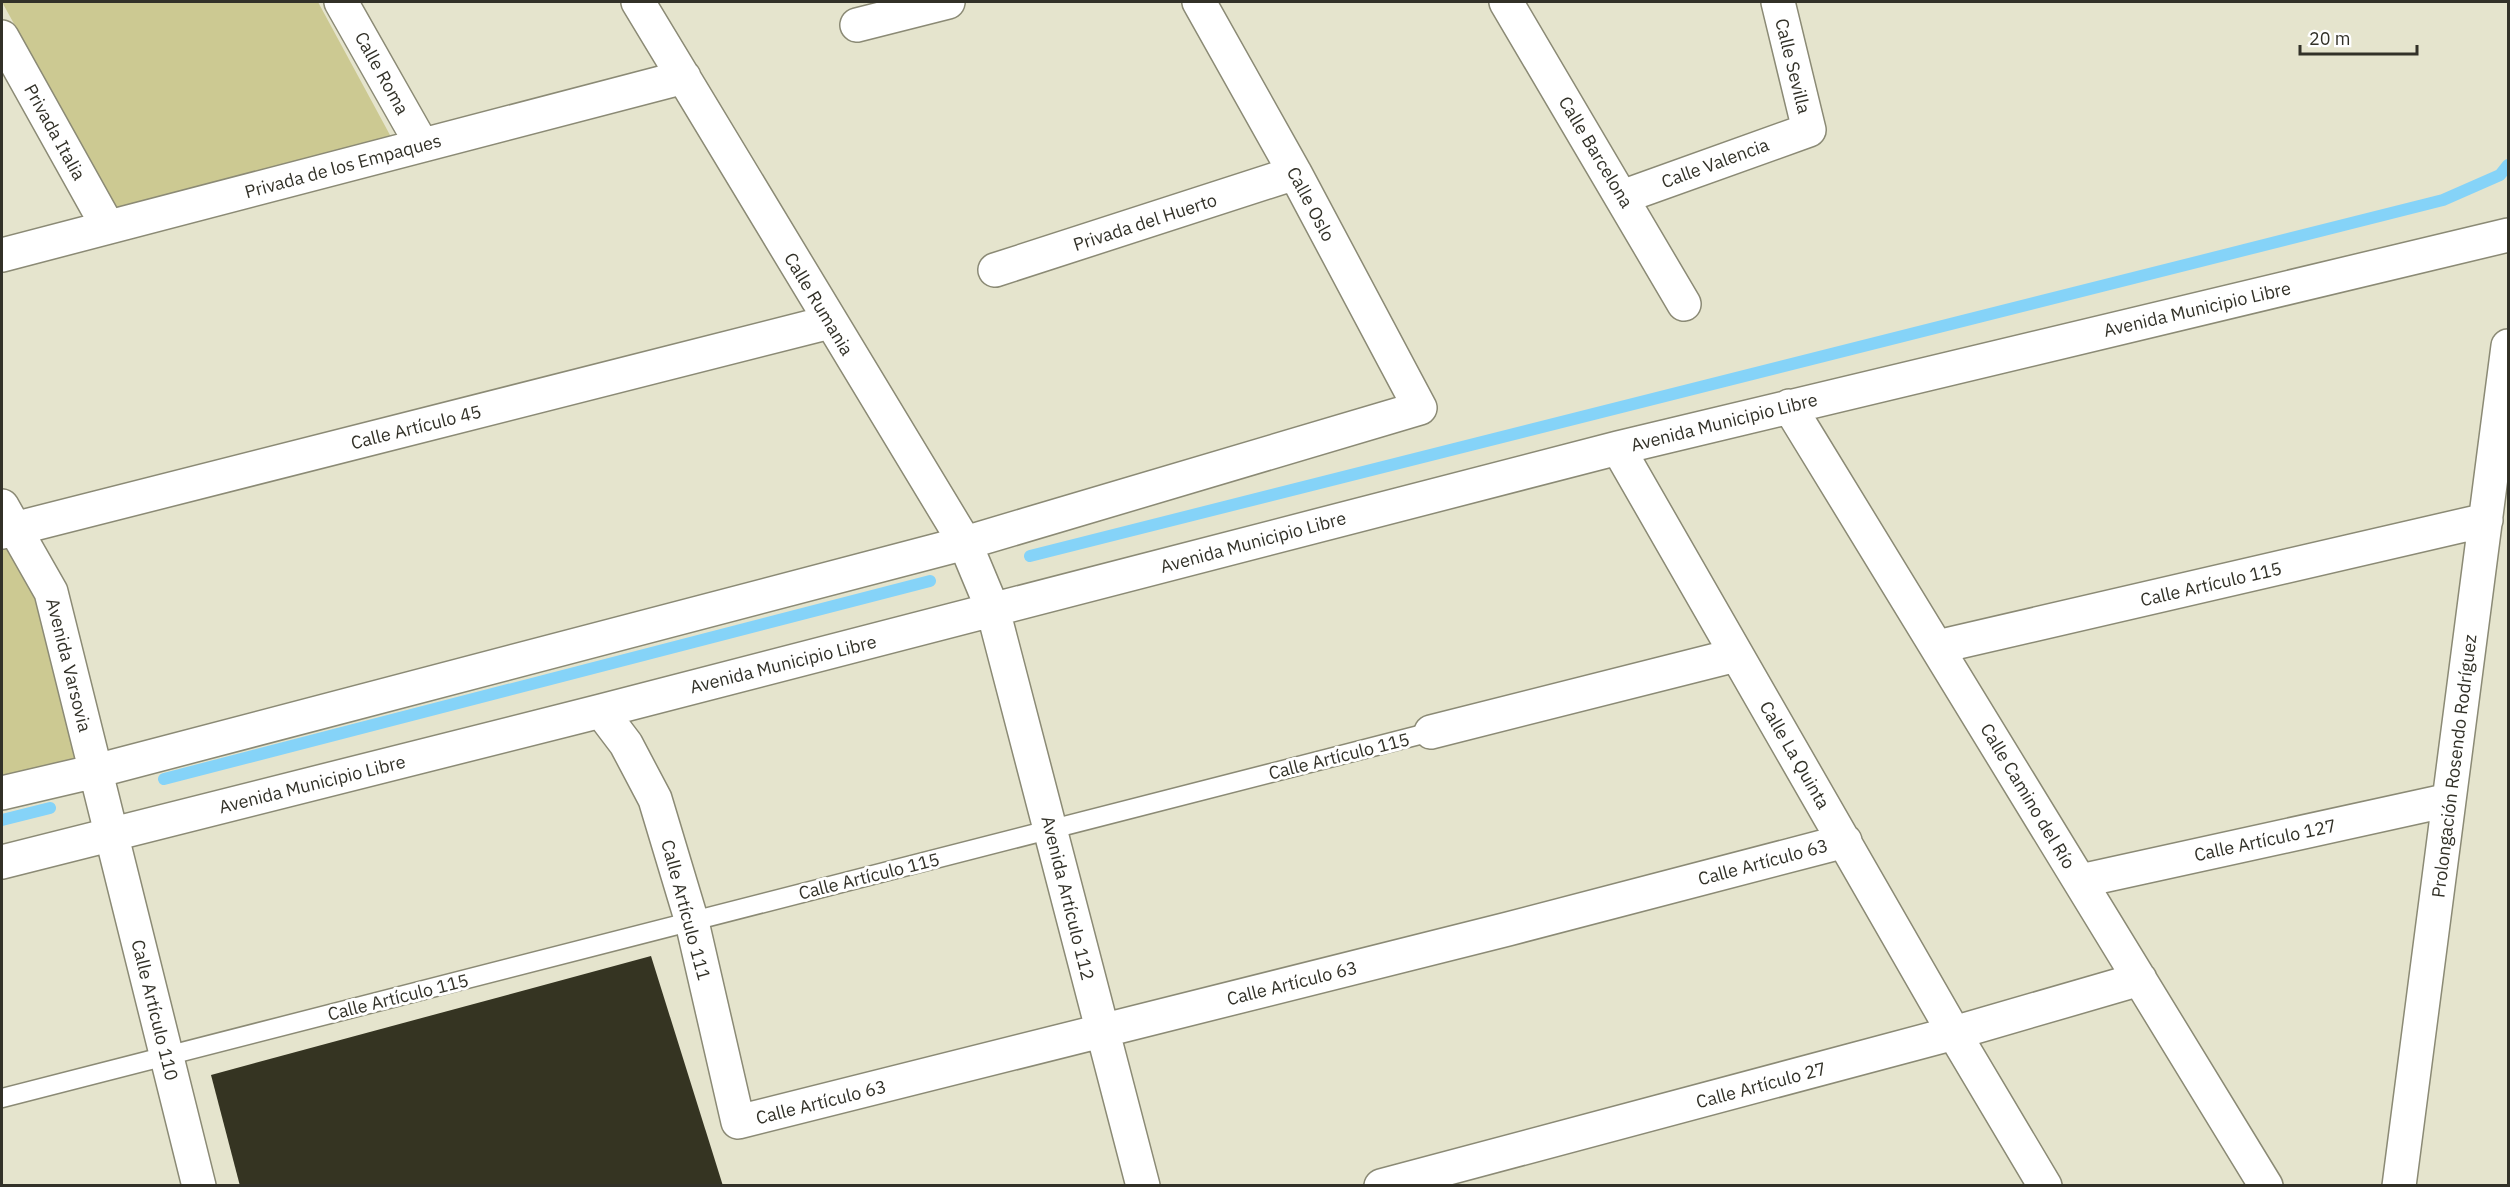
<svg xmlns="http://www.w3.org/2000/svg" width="2510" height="1187" viewBox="0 0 2510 1187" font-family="'IBM Plex Sans',sans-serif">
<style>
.green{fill:#ccc992}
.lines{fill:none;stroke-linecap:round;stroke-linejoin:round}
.stream{stroke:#85d3f8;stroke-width:12}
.building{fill:#353422}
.service-casing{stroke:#8b8a75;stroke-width:21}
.minor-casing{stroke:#8b8a75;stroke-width:36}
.service{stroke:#fff;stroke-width:18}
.minor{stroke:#fff;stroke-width:33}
.labels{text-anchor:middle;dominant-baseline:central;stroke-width:6;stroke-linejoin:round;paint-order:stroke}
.street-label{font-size:18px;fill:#323128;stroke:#fff}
</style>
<rect width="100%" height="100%" fill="#e5e4cd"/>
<path class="green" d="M2,2h316l79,146 -277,68z
M12,548l35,69 34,141 -79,20v-228z"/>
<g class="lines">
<path class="stream" d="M1030,556l1413,-356 57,-25 8,-10
M164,779l766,-198
M2,820l48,-12"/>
</g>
<path class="building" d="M651,956l72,230h-483l-29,-111z"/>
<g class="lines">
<g class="service-casing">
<path id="service" d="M2,1098l1429,-366"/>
</g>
<g class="minor-casing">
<path id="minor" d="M341,2l81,143
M638,2l327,541 28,67 150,576
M1506,2l178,302
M857,25l91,-23
M2,37l106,190
M1622,197l187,-67 -31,-128
M2,255l682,-178
M995,270l300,-97
M1789,406l477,780
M1618,448l336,585 91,153
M2,506l49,86 148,594
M2,532l828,-210
M1937,647l549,-127
M601,711l25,33 29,55 37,123 46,200 770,-193 337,-88
M1431,732l305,-77
M2,793l94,-22 869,-228 455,-135 -125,-235 -96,-171
M2,862l599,-151 1017,-263 890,-213
M2080,881l369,-81
M1381,1186l573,-153 186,-54
M2399,1186l109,-840"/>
</g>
<use href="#service" class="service"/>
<use href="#minor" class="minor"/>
</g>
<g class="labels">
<g class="street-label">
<text transform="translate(1793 66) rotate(76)">Calle Sevilla</text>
<text transform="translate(382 73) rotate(61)">Calle Roma</text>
<text transform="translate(55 132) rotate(61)">Privada Italia</text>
<text transform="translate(1596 152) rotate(59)">Calle Barcelona</text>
<text transform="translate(1715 163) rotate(-20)">Calle Valencia</text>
<text transform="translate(343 166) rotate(-15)">Privada de los Empaques</text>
<text transform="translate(1311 204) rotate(62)">Calle Oslo</text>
<text transform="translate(1145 222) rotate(-18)">Privada del Huerto</text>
<text transform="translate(819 304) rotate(59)">Calle Rumania</text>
<text transform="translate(2197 309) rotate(-13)">Avenida Municipio Libre</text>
<text transform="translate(1724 422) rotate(-14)">Avenida Municipio Libre</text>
<text transform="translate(416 427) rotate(-14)">Calle Artículo 45</text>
<text transform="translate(1253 542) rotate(-15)">Avenida Municipio Libre</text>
<text transform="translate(2211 584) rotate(-13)">Calle Artículo 115</text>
<text transform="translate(783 664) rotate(-14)">Avenida Municipio Libre</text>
<text transform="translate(69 665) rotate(76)">Avenida Varsovia</text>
<text transform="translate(1795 755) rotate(60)">Calle La Quinta</text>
<text transform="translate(1339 756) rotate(-14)">Calle Artículo 115</text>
<text transform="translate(2454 766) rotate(-83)">Prolongación Rosendo Rodríguez</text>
<text transform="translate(312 784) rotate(-14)">Avenida Municipio Libre</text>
<text transform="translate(2028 796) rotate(59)">Calle Camino del Río</text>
<text transform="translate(2265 840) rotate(-12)">Calle Artículo 127</text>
<text transform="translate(1763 862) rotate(-15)">Calle Artículo 63</text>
<text transform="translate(869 876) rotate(-14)">Calle Artículo 115</text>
<text transform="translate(1068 898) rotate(76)">Avenida Artículo 112</text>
<text transform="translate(686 910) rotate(75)">Calle Artículo 111</text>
<text transform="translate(1292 983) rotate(-14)">Calle Artículo 63</text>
<text transform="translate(398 997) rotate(-14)">Calle Artículo 115</text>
<text transform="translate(155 1010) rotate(76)">Calle Artículo 110</text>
<text transform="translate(1761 1085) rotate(-15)">Calle Artículo 27</text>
<text transform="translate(821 1102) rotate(-14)">Calle Artículo 63</text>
</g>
</g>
<rect width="2510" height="1187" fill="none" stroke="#323128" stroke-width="6"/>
<path d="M2300 45v9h117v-9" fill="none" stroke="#323128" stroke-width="3"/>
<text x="2309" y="45" font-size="18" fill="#323128" stroke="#ffffff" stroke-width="4.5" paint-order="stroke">20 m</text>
</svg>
